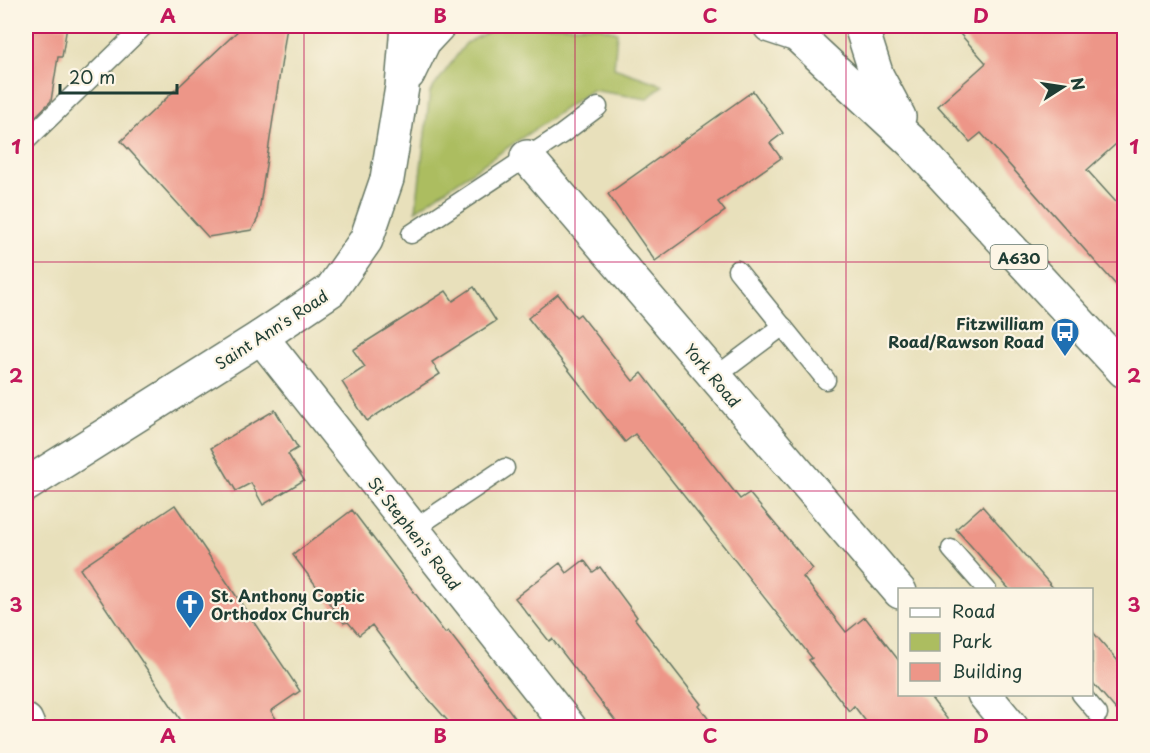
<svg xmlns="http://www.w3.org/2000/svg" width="1150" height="753" viewBox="0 0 1150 753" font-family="'Playpen Sans',sans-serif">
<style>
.green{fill:#acbd60;stroke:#667d4a;stroke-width:1.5}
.building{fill:#ed9688}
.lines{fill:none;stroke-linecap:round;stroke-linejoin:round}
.lane-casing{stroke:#657663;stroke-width:21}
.street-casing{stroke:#657663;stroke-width:36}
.secondary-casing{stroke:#657663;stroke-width:36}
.primary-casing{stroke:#657663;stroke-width:36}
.lane{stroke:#fff;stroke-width:18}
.street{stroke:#fff;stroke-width:33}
.secondary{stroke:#fff;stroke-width:33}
.primary{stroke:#fff;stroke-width:33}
.grid{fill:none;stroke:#c2185b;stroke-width:1.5;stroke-opacity:0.55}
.labels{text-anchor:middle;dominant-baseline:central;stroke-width:4.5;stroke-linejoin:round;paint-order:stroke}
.shield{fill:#fcf5e5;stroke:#617469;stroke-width:1.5}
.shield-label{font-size:15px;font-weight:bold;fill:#1f3d34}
.poi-label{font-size:16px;font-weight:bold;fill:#1f3d34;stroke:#fcf5e5;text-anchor:end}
.street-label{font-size:16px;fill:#1f3d34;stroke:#fcf5e5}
.neatline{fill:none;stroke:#c2185b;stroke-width:2}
.grid-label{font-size:20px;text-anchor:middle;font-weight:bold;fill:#c2185b}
</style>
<rect width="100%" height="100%" fill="#fcf5e5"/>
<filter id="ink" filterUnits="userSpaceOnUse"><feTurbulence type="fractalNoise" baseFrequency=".0167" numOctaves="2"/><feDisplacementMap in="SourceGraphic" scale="12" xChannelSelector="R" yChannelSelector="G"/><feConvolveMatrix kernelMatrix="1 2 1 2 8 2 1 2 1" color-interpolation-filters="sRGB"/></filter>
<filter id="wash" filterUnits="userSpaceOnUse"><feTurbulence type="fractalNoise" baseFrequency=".008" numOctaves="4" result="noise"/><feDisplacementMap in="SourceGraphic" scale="24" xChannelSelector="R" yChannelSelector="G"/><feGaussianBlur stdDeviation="1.35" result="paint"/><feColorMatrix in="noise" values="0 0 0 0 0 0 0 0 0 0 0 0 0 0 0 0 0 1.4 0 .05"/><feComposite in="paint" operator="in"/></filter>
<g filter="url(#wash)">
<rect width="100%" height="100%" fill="#e8e0bb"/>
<path class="green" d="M500,26h96l21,6 -3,36 49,17 -16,14 -55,-9 -176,120 14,-118 36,-49z"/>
<g id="blocks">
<path class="building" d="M26,26h41l-5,31h-4l-7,44 -25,25z
M243,26h44l-29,192 -6,12 -44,7 -87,-96z
M953,26h172v110l-38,34 38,42v83l-144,-162 -11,9 -32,-36 48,-43z
M753,91l30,42 -13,10 11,15 -63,44 7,9 -70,50 -47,-67z
M474,287l22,34 -64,41 8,12 -73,47 -25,-39 23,-15 -12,-17 93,-59 7,10z
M558,294l18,23 4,-3 53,67 9,-8 98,126 9,-6 64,76 -10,8 43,55 19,-15 35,45v32h28l26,34h-83l-17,-22 -5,5 -40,-51 3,-2 -177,-224 -10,8 -97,-124z
M275,410l23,38 -10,6 16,26 -41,25 -12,-22 -15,8 -25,-43z
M175,505l125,186 -29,20 11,17h-96l-106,-159z
M982,506l73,84h-45l-54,-61z
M352,510l93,123 3,-2 75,97h-69l-36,-41 -46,-62 -13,10 -11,-13 -4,1 -51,-68z
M584,560l9,12 7,-5 37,50 -2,2 66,85 -2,2 16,22h-94l-69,-89 -3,2 -34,-43 45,-35 7,10z
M1092,631l33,38v51l-33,-38z"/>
</g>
</g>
<g filter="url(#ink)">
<use href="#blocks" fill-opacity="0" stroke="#657663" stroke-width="1.5"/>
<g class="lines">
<g class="lane-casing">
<path id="lane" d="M26,141l118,-115
M411,234l151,-100 36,-27
M737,270l89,110
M715,377l68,-51
M412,530l93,-62
M951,549l36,41
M1081,694l17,20"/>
</g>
<g class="street-casing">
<path id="street" d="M527,157l373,435
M261,337l309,391
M984,694l28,34
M26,721l3,7"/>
</g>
<g class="secondary-casing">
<path id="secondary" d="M408,74l16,-33 14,-15
M26,485l235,-148 70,-47 35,-50 21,-61 15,-92 5,-61"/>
</g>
<g class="primary-casing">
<path id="primary" d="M770,26l27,9 116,108 211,228
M861,26l16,50 22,41"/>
</g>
<use href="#lane" class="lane"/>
<use href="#street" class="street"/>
<use href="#secondary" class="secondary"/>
<use href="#primary" class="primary"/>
</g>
</g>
<path class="grid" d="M304,26v702M575,26v702M846,26v702M26,262h1098M26,491h1098"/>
<defs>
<g id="bus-pin" transform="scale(1.5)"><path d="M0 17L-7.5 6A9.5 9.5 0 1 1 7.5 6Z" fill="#1f6fb2" stroke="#fcf5e5"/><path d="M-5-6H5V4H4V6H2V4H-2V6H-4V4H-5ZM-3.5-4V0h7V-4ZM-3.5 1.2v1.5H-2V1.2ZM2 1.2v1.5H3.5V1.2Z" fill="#fff"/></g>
<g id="church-pin" transform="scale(1.5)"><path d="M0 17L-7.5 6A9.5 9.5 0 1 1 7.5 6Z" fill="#1f6fb2" stroke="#fcf5e5"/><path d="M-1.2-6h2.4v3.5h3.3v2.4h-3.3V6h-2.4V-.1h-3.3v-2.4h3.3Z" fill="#fff"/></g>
</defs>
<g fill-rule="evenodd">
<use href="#bus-pin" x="1065" y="332"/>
<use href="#church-pin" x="190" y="604"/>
</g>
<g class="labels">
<rect class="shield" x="990.5" y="245" width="57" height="24" rx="4.5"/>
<g class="shield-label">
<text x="1019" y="257">A630</text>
</g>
<g class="poi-label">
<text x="1044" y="323">Fitzwilliam<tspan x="1044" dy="18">Road/Rawson Road</tspan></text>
<text x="211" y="595" text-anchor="start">St. Anthony Coptic<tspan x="211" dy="18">Orthodox Church</tspan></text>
</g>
<g class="street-label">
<text transform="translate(271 329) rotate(-33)">Saint Ann's Road</text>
<text transform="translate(713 375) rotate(50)">York Road</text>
<text transform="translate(415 533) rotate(52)">St Stephen's Road</text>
</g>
</g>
<rect width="1150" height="753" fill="none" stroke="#fcf5e5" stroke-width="66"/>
<rect x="898" y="588" width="195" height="108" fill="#fcf5e5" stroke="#a4ab9e" stroke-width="1.5"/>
<rect x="910" y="608" width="30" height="9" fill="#ffffff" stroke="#a4ab9e" stroke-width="1.5"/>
<text x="952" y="618" font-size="18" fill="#1f3d34">Road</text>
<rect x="910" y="633" width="30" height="18" fill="#acbd60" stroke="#a4ab9e" stroke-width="1.5"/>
<text x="952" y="648" font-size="18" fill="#1f3d34">Park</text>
<rect x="910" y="663" width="30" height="18" fill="#ed9688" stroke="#a4ab9e" stroke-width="1.5"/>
<text x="952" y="678" font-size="18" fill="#1f3d34">Building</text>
<g transform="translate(1063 87) rotate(78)" stroke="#fcf5e5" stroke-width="4.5" paint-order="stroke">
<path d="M0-4.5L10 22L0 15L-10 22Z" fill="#1f3d34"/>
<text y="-9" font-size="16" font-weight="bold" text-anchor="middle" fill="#1f3d34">N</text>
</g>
<path d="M60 84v9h117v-9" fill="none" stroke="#1f3d34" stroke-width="3"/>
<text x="69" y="84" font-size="18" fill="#1f3d34" stroke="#fcf5e5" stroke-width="4.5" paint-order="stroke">20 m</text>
<rect x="33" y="33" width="1084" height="687" class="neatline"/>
<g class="grid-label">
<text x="168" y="23">A</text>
<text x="440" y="23">B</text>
<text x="710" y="23">C</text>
<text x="981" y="23">D</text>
<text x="16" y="154">1</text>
<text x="1134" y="154">1</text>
<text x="16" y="383">2</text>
<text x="1134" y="383">2</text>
<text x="16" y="612">3</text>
<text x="1134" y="612">3</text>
<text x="168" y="743">A</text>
<text x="440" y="743">B</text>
<text x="710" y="743">C</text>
<text x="981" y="743">D</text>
</g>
</svg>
